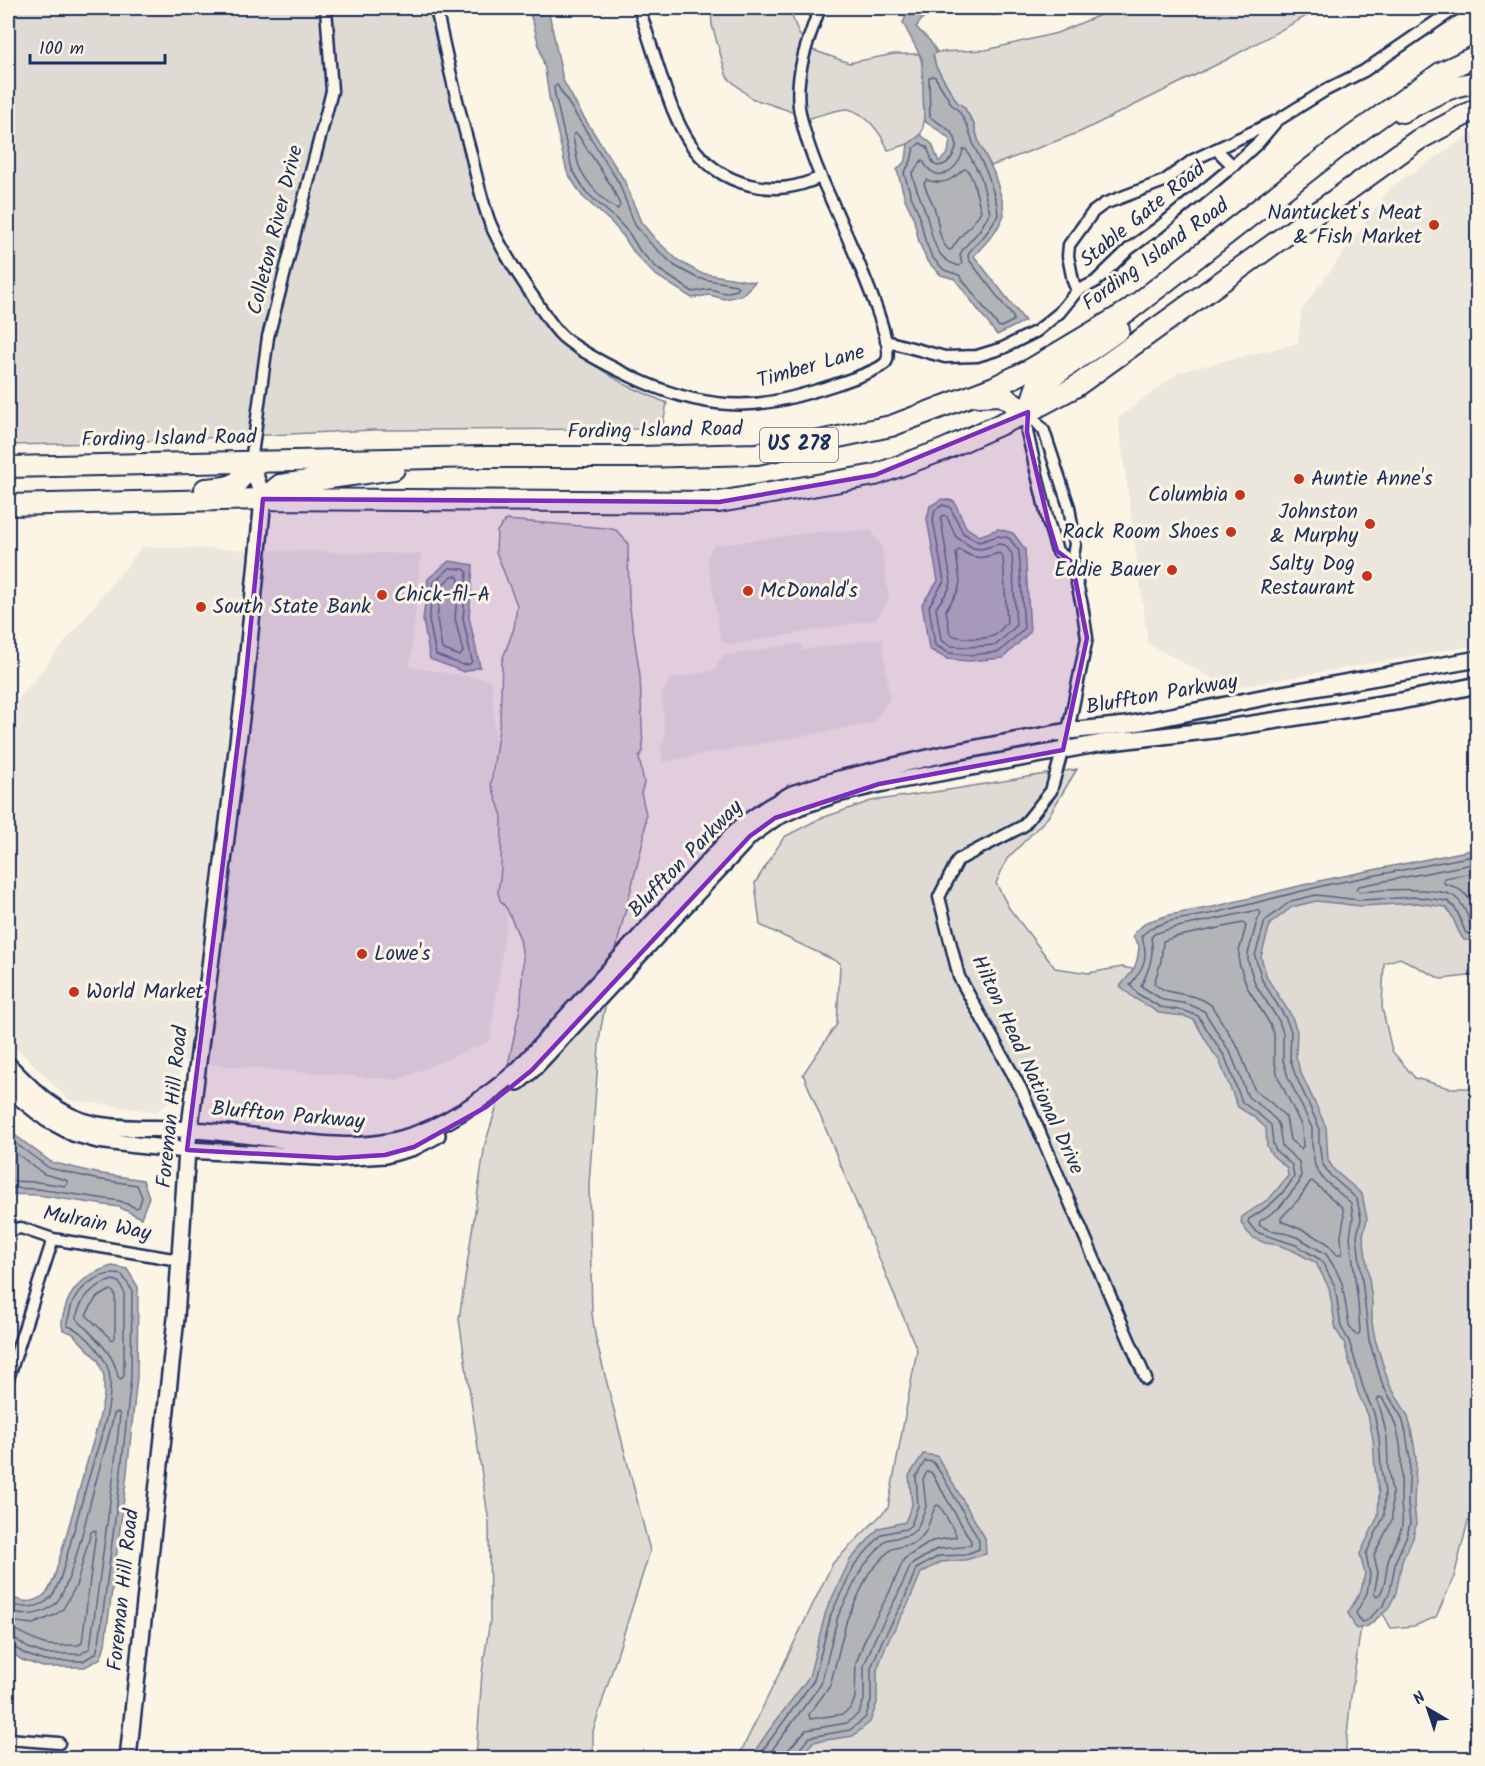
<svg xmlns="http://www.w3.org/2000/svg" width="1485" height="1766" viewBox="0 0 1485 1766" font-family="Kalam,sans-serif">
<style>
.built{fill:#ece7dc}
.green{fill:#dfdbd4;stroke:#7d8599;stroke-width:1.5}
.water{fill:#b2b4b8;stroke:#767f94;stroke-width:1.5}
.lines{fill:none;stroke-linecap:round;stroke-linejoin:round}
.shore{stroke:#576482;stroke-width:1.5}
.street-casing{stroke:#1b2f5e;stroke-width:15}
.secondary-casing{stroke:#1b2f5e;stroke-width:20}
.highway-casing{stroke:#1b2f5e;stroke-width:24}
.street{stroke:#fcf5e5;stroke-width:10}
.secondary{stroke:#fcf5e5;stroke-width:15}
.highway{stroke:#fcf5e5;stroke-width:20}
.marked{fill:#7b2cbf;fill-opacity:0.2;stroke:#7b2cbf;stroke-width:4.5;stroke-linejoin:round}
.poi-dot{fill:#c8321e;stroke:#fcf5e5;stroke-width:2}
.labels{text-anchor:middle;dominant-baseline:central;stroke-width:6;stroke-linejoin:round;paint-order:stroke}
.shield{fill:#fcf5e5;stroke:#5e6a86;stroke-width:1.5}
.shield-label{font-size:20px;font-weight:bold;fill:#1b2f5e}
.poi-label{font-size:21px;fill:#1b2f5e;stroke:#fcf5e5;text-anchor:end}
.street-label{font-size:21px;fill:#1b2f5e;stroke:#fcf5e5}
</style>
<rect width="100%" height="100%" fill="#fcf5e5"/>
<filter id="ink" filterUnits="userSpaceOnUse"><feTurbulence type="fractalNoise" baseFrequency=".0167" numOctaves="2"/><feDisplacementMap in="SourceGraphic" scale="12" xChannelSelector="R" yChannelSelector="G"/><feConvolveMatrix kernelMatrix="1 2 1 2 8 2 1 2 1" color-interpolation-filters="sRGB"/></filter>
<g filter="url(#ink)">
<path class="built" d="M1477,130v515l-246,43 -83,-44 -30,-226 61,-46 119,-29 3,-32 90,-124z
M871,530l11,17 7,54 -14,19 -144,25 -10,-4 -14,-84 7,-12 102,-13z
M142,547l279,7 -11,113 82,13 15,239 -17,122 -92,39 -217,-18 -5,34 -19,16 -88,-12 -61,-61v-327z
M882,638l8,61 -17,24 -210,39 -3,-18 5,-2 -3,-49 8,-14 45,-9 7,-14 79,-13 1,7z"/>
<path class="green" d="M8,8h423l56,218 27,51 49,68 61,39 43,19 -5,26 -289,1 -272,13 -93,2z
M711,8h79l1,6 8,20 14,16 36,13 45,-9h25c6,12 8,67 2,79 -5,11 -22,14 -33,17 -6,-16 -22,-37 -40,-41 -8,-1 -33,8 -42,10l-19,-9 -36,-12 -24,-21 -15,-52z
M1117,8h204l-95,52 -146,72 -89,34 -12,-23 -5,-19 -10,-17 -7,-5 -21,-35 -3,-12 4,-3 49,-2 71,-17z
M506,520l100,8 10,2 12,13 1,59 11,74 3,75 -4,6 5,26 -3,10 5,21 -2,24 -26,102 -18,93 -11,151 3,130 4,26 54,211 -57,180v27h-117l6,-85 8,-53 -1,-97 -30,-204 26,-175 20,-64 16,-77 2,-45 -3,-19 -13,-30 -7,-9 -2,-8 3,-22 1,-54 -11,-32 9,-63 2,-60 12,-33 3,-23 -21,-53 1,-21z
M1077,769l-29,48 -41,42 -11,24 13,25 46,60 34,5 33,-6 44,9 137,203 87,300 -26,126 -14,99 -5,54h-607l95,-195 55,-55 29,-158 -114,-276 34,-50 3,-61 -80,-38 -5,-42 29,-46 35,-18 52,-18 77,-11z
M1477,863v112l-36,4 -41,-21 -16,5 -2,44 10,44 23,27 34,10h29l-1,435 -9,-2 -14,56 -18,40 -22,9 -23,2 -20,-35 25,-117 -114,-398 -29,-165z"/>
<path class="water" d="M528,8h20l15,72 18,33 43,67 17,42 14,17 24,22 21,12 55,9 -13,13 -17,4 -16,-4 -17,3 -38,-24 -19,-20 -11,-17 -12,-14 -30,-27 -15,-24 -18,-75 -4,-28 -11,-43z
M909,8h22l-15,19 14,14 7,11 -4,3 3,12 21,35 7,5 10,18 5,18 15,30 9,30 1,12 -6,12 -9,12 -15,17 51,65 -28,14 -42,-56 -14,-4 -14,-14 -8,-19 -6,-26 -8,-17 -8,-29 9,-10 2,-16 13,-9 11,9 7,18 9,-9 2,-13 -10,-9 -16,-10 -2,-62 -19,-36z
M942,499l12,2 12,26 13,9 19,-7 15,4 12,16 5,83 -27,26 -34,3 -22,-2 -18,-10 -7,-45 16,-23 -11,-62 3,-13z
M449,561l24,4 -4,52 11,50 -16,5 -34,-13 -7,-39 5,-41z
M1477,849v91h-13c-9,-11 -8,-21 -18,-33l-29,-4 -56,3 -45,-5 -24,6 -22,17 -9,33 6,21 24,37 6,16 -1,25 4,15 26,56 2,33 6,10 28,24 5,25 -4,16 9,66v22l3,16 14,45 19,32 6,28 2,16 -2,43 2,22 -3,13 -11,23 -6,32 -8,16 -20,17 -12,3 -8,-16 13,-22 4,-17 -5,-20 18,-38 1,-23 -4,-24 -2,-30 -5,-24 -10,-22 -14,-51 -8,-12 -7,-42 -13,-25 -22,-12 -16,-6 -13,-2 -13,-6 -7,-8 -4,-7 1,-5 4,-3 24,-16 18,-22 -1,-8 -15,-13 -5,-9 -1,-18 -12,-11 -16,-10 -19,-47 -6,-8 -19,-32 -10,-4 -25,-3 -25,-15 -14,-12c14,-15 18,-21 19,-41l-6,-8 2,-5 12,-10 22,-7 44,-8 111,-27z
M8,1130l43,32 45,11 47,7 6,17 -8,21 -22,-11 -82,-12 -29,-1z
M112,1266l15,3 11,18 -1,90 -11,105 -21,162 -4,14 -16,9h-42l-21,-7 -14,-10v-56c11,8 24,11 36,1 5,-3 8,-12 10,-17l44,-154 6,-28v-20l-6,-16 -26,-27 -9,-3c-2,-7 -1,-11 1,-18 6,-25 24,-39 48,-46z
M923,1454l14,2 48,82 1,16 -21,6 -24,2 -20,11 -12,29 -22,41 -10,27v33l-7,19 -17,14 -40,6 -14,16h-49l20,-29 39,-52 17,-66 24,-51 29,-32 26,-6 7,-17 -3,-29z"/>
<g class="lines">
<path class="shore" d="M932,76l3,1 17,28 7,6 9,16 6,19 14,29 9,30 1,10 -13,20 -16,17 -1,5 2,4 43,56v4l-12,6 -3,-1 -39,-51 -15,-5 -12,-13 -7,-17 -6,-26 -8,-18 -7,-23 7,-12 3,-13 6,-5 7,4 6,16 4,3c13,0 24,-18 17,-30 -5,-9 -17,-13 -24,-19l-1,-39z
M557,85l62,98 16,42 15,18 25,23 22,12 39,7 2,2 -1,3 -12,3 -15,-4 -17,3 -35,-23 -18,-18 -11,-18 -13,-14 -30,-27 -14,-23 -17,-74 -1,-8z
M575,133l3,2 34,52 8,18 -2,4c-13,-4 -34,-30 -39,-43 -3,-9 -4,-20 -6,-29z
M966,149l15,28 9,36 -11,18 -16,18 -3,6 2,9 -3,2c-26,-7 -26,-30 -33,-52 -4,-14 -11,-26 -14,-40l10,-14c3,3 4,8 9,11 14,11 30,-8 32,-21z
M964,169l4,1 5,11 8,30c-8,15 -22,24 -29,38l-3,1c-11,-10 -10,-27 -14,-40 -3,-10 -9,-18 -11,-27l3,-3c16,6 25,0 37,-11z
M943,505l7,2 13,26 16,9 19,-6 11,2 10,13 5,78 -25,23 -30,3 -20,-2 -14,-8 -6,-39 15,-25 -11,-61 2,-10z
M944,515l3,2 9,20 17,11 8,1 18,-5 6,1 7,9 4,72 -20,19 -28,2 -17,-1 -10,-6 -5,-32 13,-19 2,-7 -10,-62v-3z
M960,550c16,10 21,9 39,3l4,4 4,65c-3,4 -9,12 -14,14 -9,4 -36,3 -43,-2l-4,-24 12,-19 2,-9 -4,-29 1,-2z
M450,568l14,1 3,3 -4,46 9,43 -2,3 -7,1 -27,-10 -7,-35 5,-38z
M452,576h5l2,3 -4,39 8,34 -3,4 -18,-7 -5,-30 4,-33z
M1478,855l-152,30 -111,28 -45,8 -19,7 -10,8c9,21 2,33 -11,49l8,9 22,13 25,4 13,5 27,41 17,45 15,11 14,12 2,19 3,7 16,14 2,12c-11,19 -26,31 -45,42l-1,3 8,10 40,13 25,15 14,26 6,41 8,14 15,49 10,23 5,25 2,30 4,24 -1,24 -18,38 4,21 -3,18 -11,20 5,9 5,-1 18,-16 6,-14 6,-31 11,-25 3,-11 -2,-21 2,-43 -4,-27 -4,-15 -19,-32 -14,-46 -12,-104 4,-17 -4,-20 -27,-24 -8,-12 -3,-20v-16l-24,-53 -5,-16 1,-27 -6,-14 -23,-37 -7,-24 10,-35 26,-20 25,-6 44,5 57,-3 30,4c14,9 12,20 19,32l12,1
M1478,863l-119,23 -3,3 4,3c19,-2 81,-6 95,5 9,7 12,18 16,28l7,2
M1478,872l-33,6 -2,3 2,3c17,3 28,16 33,32
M1258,910l3,3 -4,8 -9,33v7l7,23 24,37 4,12v27l5,17 24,51v16l3,22 8,13 28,24 2,15 -3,19 8,65 2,30 -3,3 -2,-1 -6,-9 -7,-42 -6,-13 -10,-16 -27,-16 -17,-6 -13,-2 -10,-5 1,-4 19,-13 20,-25 2,-8 -2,-13 -17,-16 -3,-20 -3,-6 -14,-13 -14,-10 -17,-43 -27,-43 -16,-7 -25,-4 -22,-14c8,-15 14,-31 10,-48l3,-4 19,-6z
M1243,923l3,3 -7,26v11l8,24 23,37 4,10v25l4,18 24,50 1,19 -2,3 -11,-9 -4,-23 -17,-16 -14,-10 -16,-42 -28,-44c-17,-14 -41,-8 -57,-21l7,-23 2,-20 12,-4z
M8,1138l41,30 46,11 42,6 5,12 -3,10 -3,1 -16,-7 -82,-12 -30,-1
M8,1147l36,27 22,6 2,3 -3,3 -27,-4 -30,-1
M1312,1181l31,27 1,10 -3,18 1,17 -2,2h-3l-10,-12 -22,-12 -24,-10v-3l18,-19 11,-17z
M113,1280l6,2 5,10v84l-3,3 -3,-2c-4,-26 -25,-40 -42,-59 5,-20 17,-33 37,-38z
M111,1290l4,4v44l-3,2 -26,-25 10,-17z
M1379,1397l3,1c24,36 19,63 19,103 0,7 2,15 1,23 -1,12 -10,22 -13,34 -4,12 -2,30 -12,39l-3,-3 4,-21 -4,-18 18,-35v-27l-4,-26 -1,-30 -6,-26 -4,-10z
M937,1505l3,1 16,28v3l-24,4 -28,18 -15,34 -22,41 -11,29 -1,35 -4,10 -8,6 -33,5 -1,-5 21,-28 17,-67 22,-46 22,-24 21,-5 8,-5 6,-8 9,-24z
M8,1601c11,9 32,8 42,-3 5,-4 7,-13 10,-18 10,-34 19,-69 29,-103 9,-32 23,-66 21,-99 -1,-19 -25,-47 -42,-52l-1,-3c2,-6 3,-13 5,-19 9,-19 29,-34 50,-29l10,15 -1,87 -11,104 -21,162 -3,10 -13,8h-39l-19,-7 -13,-8 -4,-1
M8,1610c13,8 36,5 47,-6 17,-17 33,-96 41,-123 6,-22 13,-44 18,-67l4,-2 2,3 -7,65 -23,168 -9,6h-36l-17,-6 -14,-10h-6
M8,1621l25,3 22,-9 8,-6 13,-23 15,-54 3,-2 2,1 -14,112 -4,2c-11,0 -24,2 -34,-1 -13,-4 -23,-15 -36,-15
M757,1758l57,-78 17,-66 24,-50 27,-30 24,-5 5,-4 7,-19 -2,-29 9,-16 8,1 9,13 37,65v9l-15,6 -25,1 -23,13 -12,31 -22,41 -11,27v33l-6,17 -15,12 -40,7 -14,16 -1,5
M766,1758l55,-74 17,-68 24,-48 24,-28 23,-5 8,-6 9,-22 -3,-28 4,-7h4l40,69v3l-9,3 -25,2 -26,16 -14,31 -22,42 -11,28v34l-5,13 -12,10 -41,7 -17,19 -2,9"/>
<g class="street-casing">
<path id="street" d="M436,8c10,47 21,95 34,142 6,24 11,49 20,73 11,26 28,52 44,75 9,13 17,28 29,39 20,17 56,34 80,45 41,18 87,28 132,19 18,-3 103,-27 111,-39 14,-20 -60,-170 -70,-197 -7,-18 -14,-38 -17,-58 -4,-34 9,-68 21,-99
M639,8c7,21 14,43 21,65 16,50 33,98 90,112 27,6 46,3 71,-8
M993,8h2
M1216,149l17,17
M1077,291l-4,-10 -5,-25 1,-11 24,-33 11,-8 60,-23 29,-21 85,-40 48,-30 38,-19 92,-63
M886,341l59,16 32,-1 26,-8 34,-17 22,-18 18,-22 18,-9 34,-33 29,-21 75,-62 26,-24 16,-19
M1028,412l16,19 25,76 6,37 -3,18 10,43 5,33 -19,93 -17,60 -28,35 -65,34 -19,37 20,80 62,112 125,290
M1028,412l-1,20 21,89 9,30 15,11
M251,462l17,-125 64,-246 -6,-83
M8,1230l13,-2 32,11 126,21
M8,1379l45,-140
M8,1739l51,4"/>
</g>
<g class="secondary-casing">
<path id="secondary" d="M8,1065c24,25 49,51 85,59 32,7 67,3 100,6 30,2 60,6 90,10 42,5 76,10 118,-1 44,-12 82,-39 117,-69l222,-243 29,-20 23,-13 47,-15 106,-25 123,-23 58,-6 150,-30 202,-36
M518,1082l14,-12 218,-234 25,-18 26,-12 36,-12 42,-10 223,-41 112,-13 187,-29 77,-16
M8,1084l15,16 24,19 26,14 25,7 38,5 51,5 150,8 48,-3 29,-8 23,-12
M128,1758l48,-440 11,-168 57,-456 19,-195 -12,-37"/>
</g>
<g class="highway-casing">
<path id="highway" d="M1402,112c23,-11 49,-29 76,-29
M979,396l22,-1 27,17
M1028,412l8,-24 83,-58
M8,467l474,-10h157l118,-3 134,-28 103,-39 37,-18 97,-58 222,-173 92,-66 36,-17
M205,489c28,-2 33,-1 46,-27
M263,499l17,-14 114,-16
M8,505l255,-6 456,3 156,-27 68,-25 85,-38 47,-25 343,-247 60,-32"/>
</g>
<use href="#street" class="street"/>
<use href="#secondary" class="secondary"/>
<use href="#highway" class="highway"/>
</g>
</g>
<path class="marked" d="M1028,412l-1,20 21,89 9,30 15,11 15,76 -24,112 -184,34 -104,34 -25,18 -218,234 -46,37 -72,40 -29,8 -48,3 -150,-8 57,-456 19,-195 456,3 156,-27z"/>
<g class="poi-dot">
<circle cx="1434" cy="225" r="6"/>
<circle cx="1299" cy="479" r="6"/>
<circle cx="1240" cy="495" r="6"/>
<circle cx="1370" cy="524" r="6"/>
<circle cx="1231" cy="532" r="6"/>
<circle cx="1172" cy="570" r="6"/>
<circle cx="1367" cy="576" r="6"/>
<circle cx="748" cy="591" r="6"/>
<circle cx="382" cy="595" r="6"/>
<circle cx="201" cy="607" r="6"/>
<circle cx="362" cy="954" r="6"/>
<circle cx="74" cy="992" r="6"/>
</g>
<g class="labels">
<rect class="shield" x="760" y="428" width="78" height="34" rx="4.5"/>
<g class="shield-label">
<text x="799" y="445">US 278</text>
</g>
<g class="poi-label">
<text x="1422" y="213">Nantucket's Meat<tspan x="1422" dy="24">&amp; Fish Market</tspan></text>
<text x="1311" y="479" text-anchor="start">Auntie Anne's</text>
<text x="1228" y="495">Columbia</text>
<text x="1358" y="512">Johnston<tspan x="1358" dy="24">&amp; Murphy</tspan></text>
<text x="1219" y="532">Rack Room Shoes</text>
<text x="1355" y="564">Salty Dog<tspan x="1355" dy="24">Restaurant</tspan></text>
<text x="1160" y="570">Eddie Bauer</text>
<text x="760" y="591" text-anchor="start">McDonald's</text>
<text x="394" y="595" text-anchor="start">Chick-fil-A</text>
<text x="213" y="607" text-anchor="start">South State Bank</text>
<text x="374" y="954" text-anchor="start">Lowe's</text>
<text x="86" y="992" text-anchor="start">World Market</text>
</g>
<g class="street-label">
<text transform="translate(1143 215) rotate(-39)">Stable Gate Road</text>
<text transform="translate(276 230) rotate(-76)">Colleton River Drive</text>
<text transform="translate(1156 255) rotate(-36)">Fording Island Road</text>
<text transform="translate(811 367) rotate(-16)">Timber Lane</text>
<text transform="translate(655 431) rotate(-1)">Fording Island Road</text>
<text transform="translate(169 439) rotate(-1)">Fording Island Road</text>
<text transform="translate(1162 695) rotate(-10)">Bluffton Parkway</text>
<text transform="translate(686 859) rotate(-46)">Bluffton Parkway</text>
<text transform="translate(1027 1065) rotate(65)">Hilton Head National Drive</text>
<text transform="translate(173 1107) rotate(-84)">Foreman Hill Road</text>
<text transform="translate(288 1116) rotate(5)">Bluffton Parkway</text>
<text transform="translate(97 1224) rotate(11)">Mulrain Way</text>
<text transform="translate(124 1590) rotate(-84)">Foreman Hill Road</text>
</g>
</g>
<rect width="1485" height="1766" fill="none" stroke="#fcf5e5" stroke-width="30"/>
<rect x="15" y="15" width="1455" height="1736" fill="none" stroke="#1b2f5e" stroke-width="2" filter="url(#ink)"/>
<g transform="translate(1428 1709) rotate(321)" stroke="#fcf5e5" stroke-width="4.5" paint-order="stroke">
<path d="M0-4.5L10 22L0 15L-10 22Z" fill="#1b2f5e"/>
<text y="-9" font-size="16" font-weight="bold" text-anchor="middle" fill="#1b2f5e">N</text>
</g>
<path d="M30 54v9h135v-9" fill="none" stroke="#1b2f5e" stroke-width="3"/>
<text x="39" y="54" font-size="18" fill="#1b2f5e" stroke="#fcf5e5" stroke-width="4.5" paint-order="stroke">100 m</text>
</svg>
